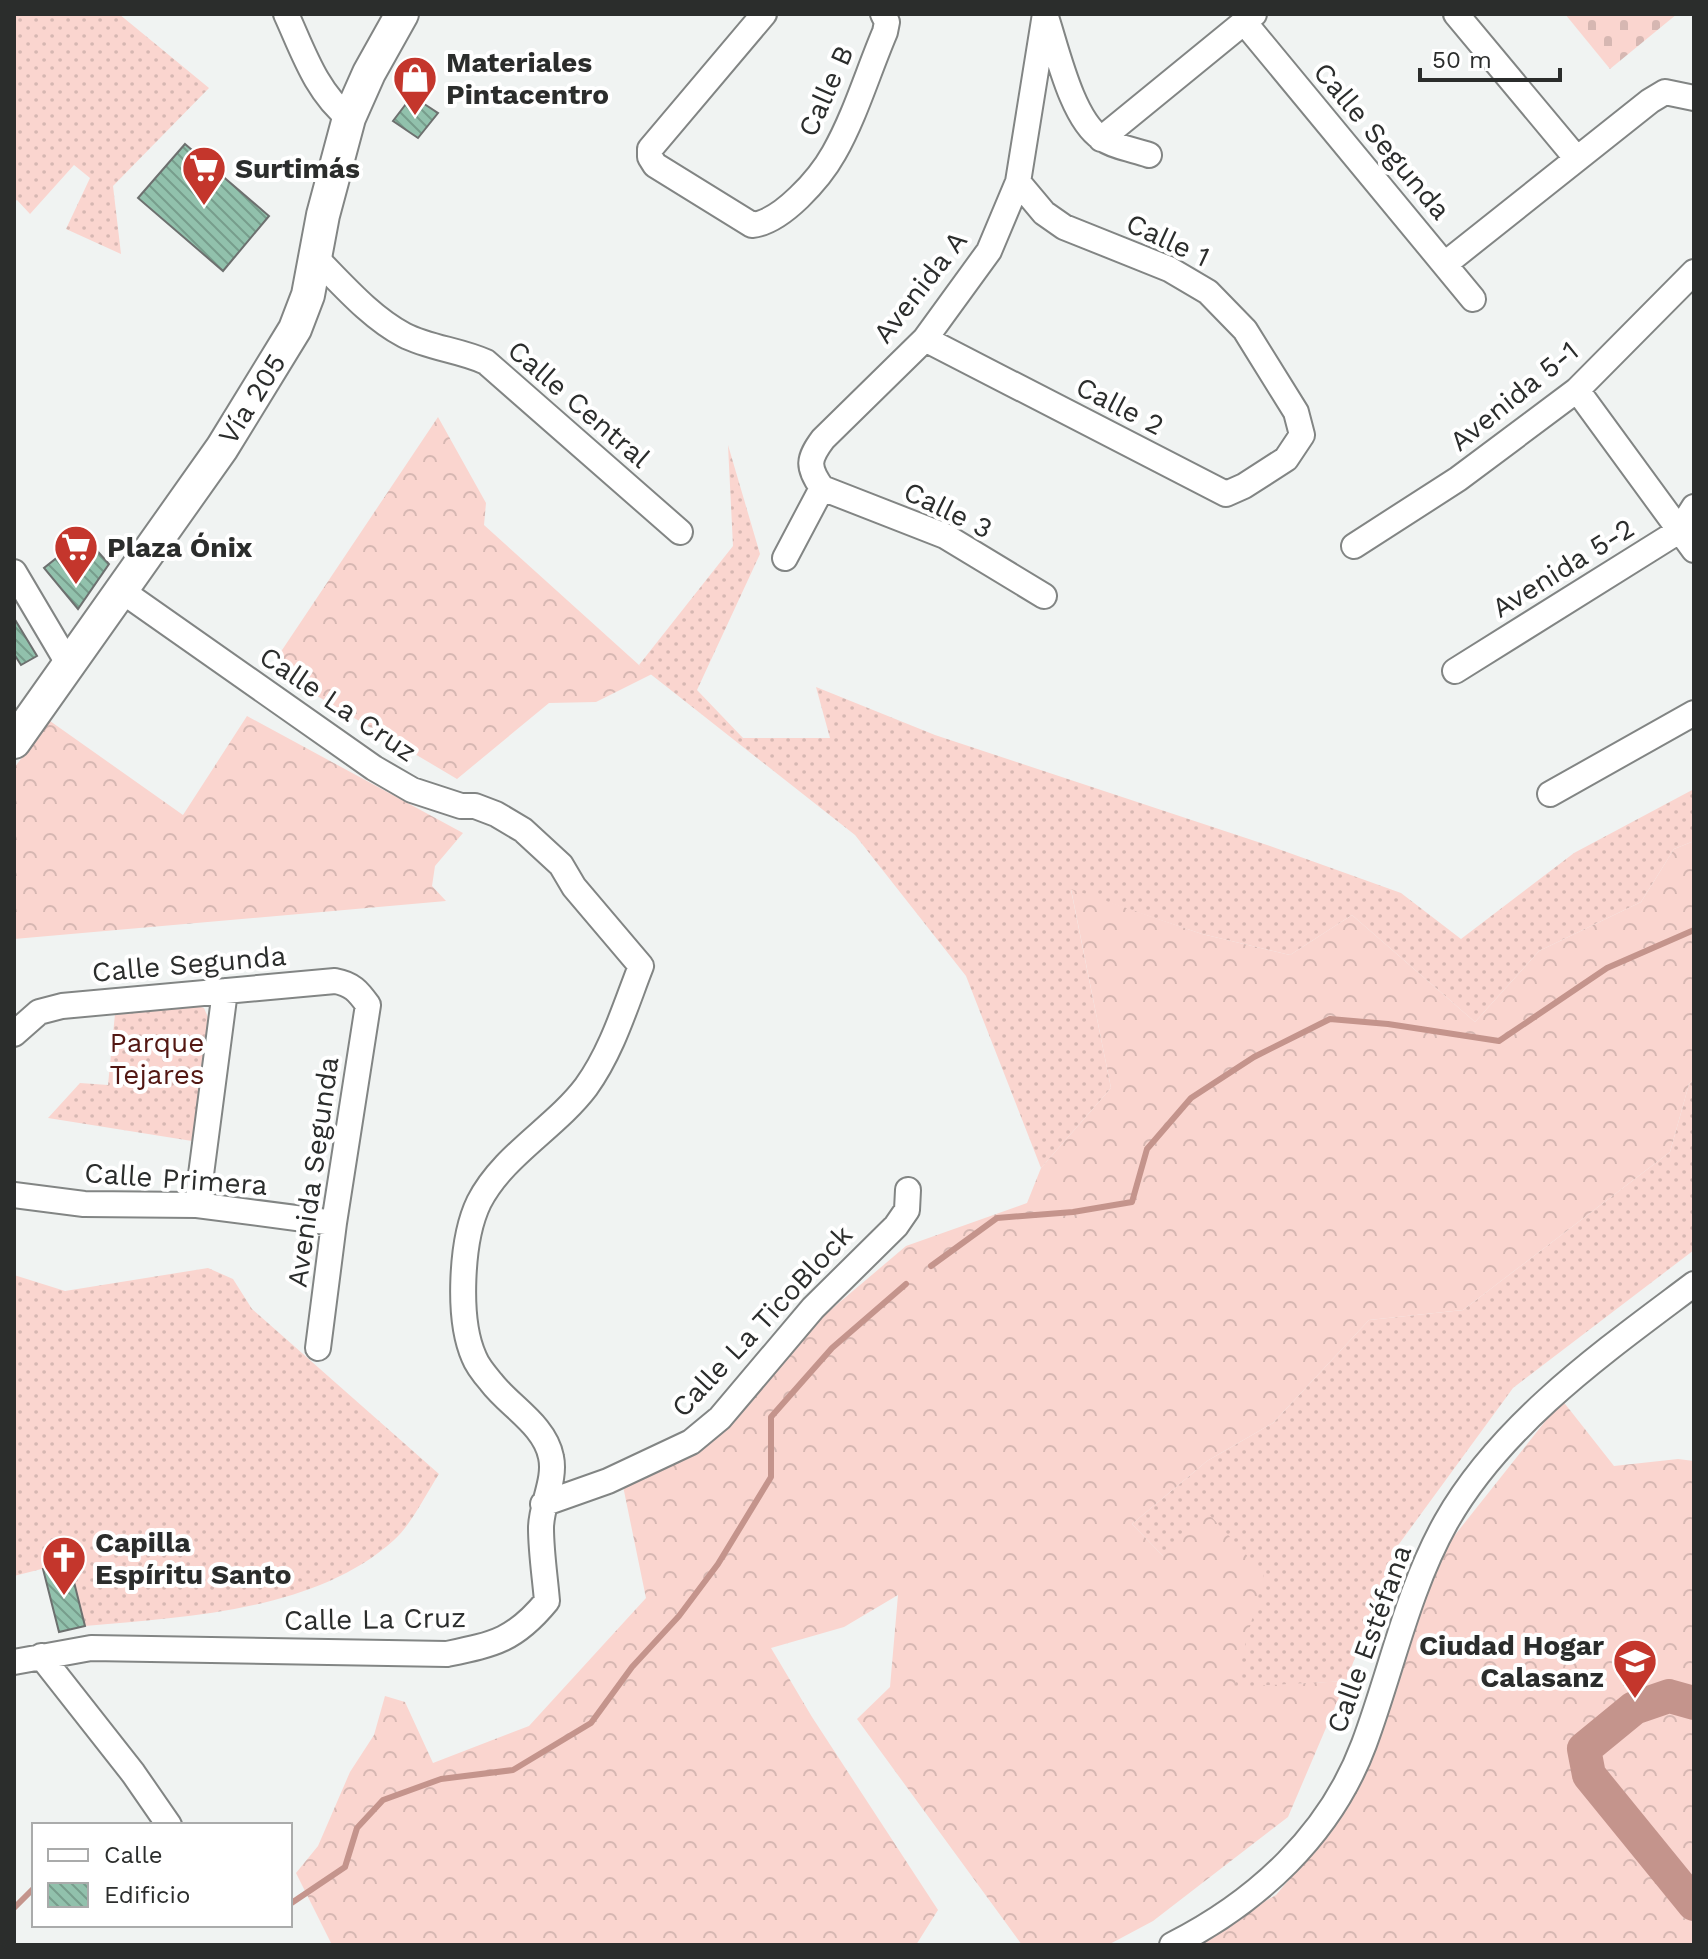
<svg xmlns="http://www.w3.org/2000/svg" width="1708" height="1959" viewBox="0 0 1708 1959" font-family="'Work Sans',sans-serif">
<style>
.grass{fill:url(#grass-dots)}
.forest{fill:url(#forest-crowns)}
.cemetery{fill:url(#cemetery-stones)}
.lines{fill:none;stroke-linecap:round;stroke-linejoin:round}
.stream{stroke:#c4948c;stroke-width:6}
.river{stroke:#c4948c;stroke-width:34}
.building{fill:url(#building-back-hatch);stroke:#6d706f;stroke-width:2}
.minor-casing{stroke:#828584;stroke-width:28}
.major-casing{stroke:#828584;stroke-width:36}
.minor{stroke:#fff;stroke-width:24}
.major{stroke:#fff;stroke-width:32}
.labels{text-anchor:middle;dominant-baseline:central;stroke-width:8;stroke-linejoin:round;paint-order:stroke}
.poi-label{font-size:28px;font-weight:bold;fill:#2b2d2c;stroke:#fff;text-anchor:start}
.street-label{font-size:28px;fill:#2b2d2c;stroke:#fff}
.park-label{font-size:28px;fill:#531712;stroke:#fff}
</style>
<defs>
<pattern id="grass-dots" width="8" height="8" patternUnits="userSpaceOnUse" patternTransform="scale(2)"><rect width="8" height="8" fill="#fad5cf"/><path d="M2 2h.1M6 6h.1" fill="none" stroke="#d6b7b2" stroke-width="1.8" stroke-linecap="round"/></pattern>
<pattern id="forest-crowns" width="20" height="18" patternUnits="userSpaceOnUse" patternTransform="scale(2)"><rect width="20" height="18" fill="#fad5cf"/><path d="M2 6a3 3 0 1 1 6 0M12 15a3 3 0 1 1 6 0" fill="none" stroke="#d6b7b2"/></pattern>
<pattern id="cemetery-stones" width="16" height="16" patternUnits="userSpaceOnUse" patternTransform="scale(2)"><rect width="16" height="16" fill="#fad5cf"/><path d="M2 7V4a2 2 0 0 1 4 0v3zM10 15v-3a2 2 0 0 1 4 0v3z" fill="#d6b7b2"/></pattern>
<pattern id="building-back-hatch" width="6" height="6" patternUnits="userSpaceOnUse" patternTransform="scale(2)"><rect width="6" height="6" fill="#91c1ac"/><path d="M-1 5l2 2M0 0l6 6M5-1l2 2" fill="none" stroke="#779d8c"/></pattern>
</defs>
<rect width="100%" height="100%" fill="#f0f3f2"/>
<path class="grass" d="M14,14h105l90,74 -96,98 8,68 -55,-25 24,-51 -16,-13 -44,49 -13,-14 -3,2z
M728,445l32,109 -63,136 46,48h87l-14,-51 119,48 335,111 131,47 60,46 113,-86 120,-64v52l-20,8 -33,53 -102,49 -64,71 -123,-107 -62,40 -88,-21 -131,-44 40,198 -70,80 -75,-192 -111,-141 -216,-170 94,-119z
M197,1006l7,2 6,14 -18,119 -144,-23 32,-35 28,2 7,-71z
M1694,1080v170l-181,138 -114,156 -53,137 -113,7 -70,-132 -31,-32 75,-63 66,-38 96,-103 94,-10 207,-158 19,-68z
M208,1268l25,11 19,30 187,165c-13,20 -28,51 -45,66 -78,71 -209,77 -309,86l-16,-64 -55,14v-301l51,16z"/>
<path class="forest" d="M438,417l48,86 -2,22 155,140 13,9 -56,28 -47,1 -92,76 -187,-111z
M247,716l216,117 -28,33 -3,20 14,15 -432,38v-171l36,-47 133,94z
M1694,841v239l-5,4 -19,68 -207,158 -94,10 -96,103 -66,38 -75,63 31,32 44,-44 57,62 -30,113 112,-6 -58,136 -135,104 -45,24h-86l-165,-226 33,-32 8,-92 -54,32 -73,21 41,69 126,193 -22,35h-584l-36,-72 22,-27 32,-74 24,-37 11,-39 20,6 28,61 96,-37 117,-128 -23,-112 283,-240 121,-43 14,-35 70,-80 -40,-199 131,45 88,21 62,-40 123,107 64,-71 102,-49 33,-53z
M1562,1400l52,66 64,-7 16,2v484h-506l88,-50 58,-69 113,-281z"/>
<path class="cemetery" d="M1565,14h112l-67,55z"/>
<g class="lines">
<path class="stream" d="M931,1266l66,-48 76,-6 59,-10 15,-53 44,-51 63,-41 76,-38 58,5 111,17 108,-73 87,-38
M290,1904l55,-37 12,-39 26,-28 58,-21 72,-9 78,-47 41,-56 47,-51 39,-52 53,-87v-60l61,-69 74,-64
M14,1908l20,-20"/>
<path class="river" d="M1694,1703l-25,-7 -35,12 -50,41 5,26 105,129"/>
</g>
<path class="building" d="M412,96l26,17 -20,25 -25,-17z
M185,144l84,72 -46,55 -85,-73z
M84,536l25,28 -31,45 -34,-41z
M14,618l23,38 -16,9 -7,-11z
M69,1562l16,64 -26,6 -16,-63z"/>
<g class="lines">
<g class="minor-casing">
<path id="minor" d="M286,14c17,37 30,78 63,104
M764,14l-114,135v8l5,8 97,60c30,-3 68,-47 82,-72 21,-37 34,-81 51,-121l2,-10 -4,-8
M1456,14l121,145
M1046,17c11,33 26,102 55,121 13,9 34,12 48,17
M1244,22l229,277
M1101,139l153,-125
M315,257c27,27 55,60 89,78 25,13 56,15 82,27l194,170
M1445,264l205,-163 15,-9 29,6
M925,339l301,155 18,-8 42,-27 16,-24 -6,-23 -51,-82 -37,-38 -39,-23 -105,-42 -20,-14 -26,-31
M1577,390l117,160
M822,488l123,48 99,60
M1354,546l104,-67 119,-89 117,-118
M785,558l37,-70c-15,-21 -14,-29 1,-49l102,-100 64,-88 29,-69 27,-168
M14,572l55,93
M1455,671l224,-140 15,-24
M1550,794l144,-81
M14,1034l25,-22 23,-6 273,-25c17,3 23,10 33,24l-34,218 -16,125
M14,1195l70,9 113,1 137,18
M197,1205l28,-214
M543,1504l65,-23 83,-39 29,-24 93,-110 83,-82 11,-16 1,-20
M41,1656l92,117 36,52
M14,1662l77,-14 356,6c48,-10 68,-14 100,-53 -2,-24 -6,-49 -6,-73 0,-23 15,-48 10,-71 -6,-32 -42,-51 -60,-75 -6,-7 -14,-17 -17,-25 -17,-38 -13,-118 5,-155 24,-47 76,-74 107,-115 26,-36 39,-80 55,-121l-67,-79 -13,-22 -38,-35 -27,-16 -21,-8h-14l-49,-16 -38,-22 -252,-177
M1172,1945c85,-43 158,-110 192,-201 28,-75 43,-152 82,-222 56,-99 159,-171 248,-238"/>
</g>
<g class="major-casing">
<path id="major" d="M14,742l208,-294 73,-119 13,-34 15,-80 26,-97 20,-45 33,-59"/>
</g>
<use href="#minor" class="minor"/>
<use href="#major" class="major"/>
</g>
<defs>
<g id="shop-pin" transform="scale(2.3)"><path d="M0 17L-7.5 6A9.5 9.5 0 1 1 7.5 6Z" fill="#c4362c" stroke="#fff"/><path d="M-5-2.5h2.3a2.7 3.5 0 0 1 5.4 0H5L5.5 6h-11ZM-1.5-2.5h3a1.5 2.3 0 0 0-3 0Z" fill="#fff"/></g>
<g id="supermarket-pin" transform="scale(2.3)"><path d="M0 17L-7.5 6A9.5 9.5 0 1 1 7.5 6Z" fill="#c4362c" stroke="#fff"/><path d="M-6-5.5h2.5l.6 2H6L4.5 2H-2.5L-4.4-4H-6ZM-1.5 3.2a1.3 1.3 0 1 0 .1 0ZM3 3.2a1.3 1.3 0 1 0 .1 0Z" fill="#fff"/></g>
<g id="church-pin" transform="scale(2.3)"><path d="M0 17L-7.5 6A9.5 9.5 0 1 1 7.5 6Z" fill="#c4362c" stroke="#fff"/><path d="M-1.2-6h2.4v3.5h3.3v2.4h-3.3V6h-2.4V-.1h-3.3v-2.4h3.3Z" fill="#fff"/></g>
<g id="university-pin" transform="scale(2.3)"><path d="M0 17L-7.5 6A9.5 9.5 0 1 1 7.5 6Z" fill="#c4362c" stroke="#fff"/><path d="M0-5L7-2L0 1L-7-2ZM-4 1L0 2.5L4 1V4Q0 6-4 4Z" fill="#fff"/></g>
</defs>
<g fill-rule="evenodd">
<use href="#shop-pin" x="415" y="78"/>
<use href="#supermarket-pin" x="204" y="168"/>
<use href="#supermarket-pin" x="76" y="547"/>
<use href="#church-pin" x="64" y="1558"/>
<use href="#university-pin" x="1635" y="1661"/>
</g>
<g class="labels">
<g class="poi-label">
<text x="446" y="62">Materiales<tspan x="446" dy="32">Pintacentro</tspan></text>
<text x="235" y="168">Surtimás</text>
<text x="107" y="547">Plaza Ónix</text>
<text x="95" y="1542">Capilla<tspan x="95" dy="32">Espíritu Santo</tspan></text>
<text x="1604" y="1645" text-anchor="end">Ciudad Hogar<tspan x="1604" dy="32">Calasanz</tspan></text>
</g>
<g class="street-label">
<text transform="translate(826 91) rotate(-66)">Calle B</text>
<text transform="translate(1382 141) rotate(50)">Calle Segunda</text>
<text transform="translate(1168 240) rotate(25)">Calle 1</text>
<text transform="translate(920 287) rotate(-52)">Avenida A</text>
<text transform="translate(1514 396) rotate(-39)">Avenida 5-1</text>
<text transform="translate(252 399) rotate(-58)">Vía 205</text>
<text transform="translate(579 404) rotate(41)">Calle Central</text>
<text transform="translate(1120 406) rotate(27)">Calle 2</text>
<text transform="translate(948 510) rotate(26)">Calle 3</text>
<text transform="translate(1563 568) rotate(-32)">Avenida 5-2</text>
<text transform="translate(338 704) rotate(34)">Calle La Cruz</text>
<text transform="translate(189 964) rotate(-5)">Calle Segunda</text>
<text transform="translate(313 1172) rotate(-82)">Avenida Segunda</text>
<text transform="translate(176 1179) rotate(4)">Calle Primera</text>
<text transform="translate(762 1321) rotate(-47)">Calle La TicoBlock</text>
<text transform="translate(375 1619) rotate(-1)">Calle La Cruz</text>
<text transform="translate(1369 1639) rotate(-70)">Calle Estéfana</text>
</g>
<g class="park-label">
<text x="157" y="1042">Parque<tspan x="157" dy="32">Tejares</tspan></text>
</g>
</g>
<rect width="1708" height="1959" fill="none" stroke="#2b2d2c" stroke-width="32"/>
<rect x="32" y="1823" width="260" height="104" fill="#ffffff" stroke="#aaabab" stroke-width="2"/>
<rect x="48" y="1849" width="40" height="12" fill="#ffffff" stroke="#aaabab" stroke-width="2"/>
<text x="104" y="1863" font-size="24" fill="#2b2d2c">Calle</text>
<rect x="48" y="1883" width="40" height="24" fill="url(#building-back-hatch)" stroke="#aaabab" stroke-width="2"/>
<text x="104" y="1903" font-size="24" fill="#2b2d2c">Edificio</text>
<path d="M1420 68v12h140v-12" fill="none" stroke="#2b2d2c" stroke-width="4"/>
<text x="1432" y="68" font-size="24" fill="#2b2d2c" stroke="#ffffff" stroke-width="6" paint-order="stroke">50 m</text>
</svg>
